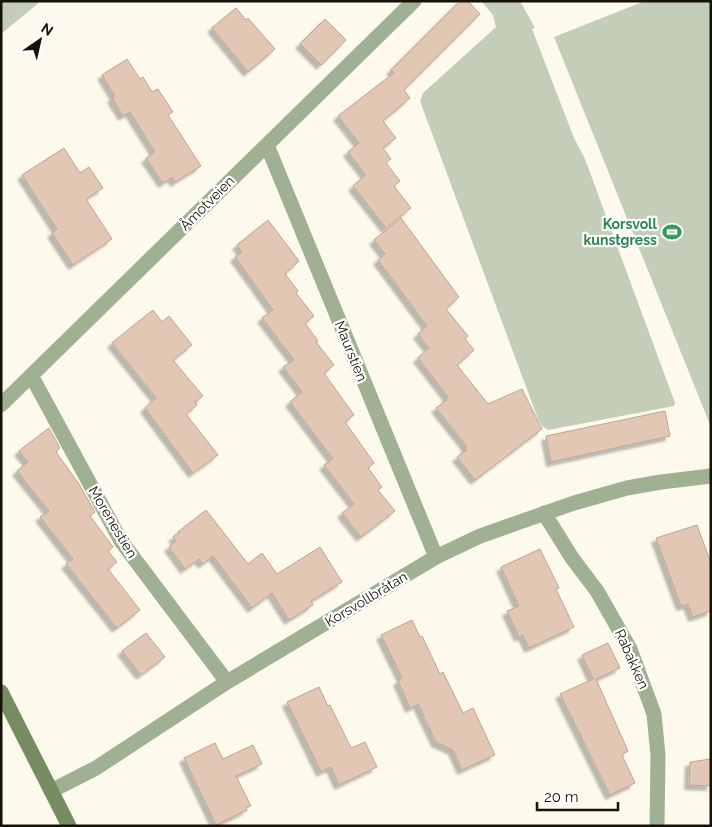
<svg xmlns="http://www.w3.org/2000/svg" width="712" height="827" viewBox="0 0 712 827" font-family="Raleway,sans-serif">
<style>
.green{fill:#c3cdb8}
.building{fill:#e2c8b4;stroke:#bda492;filter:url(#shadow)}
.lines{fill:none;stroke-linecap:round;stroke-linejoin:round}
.street{stroke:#a0b093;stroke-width:15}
.secondary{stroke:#768d62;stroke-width:15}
.labels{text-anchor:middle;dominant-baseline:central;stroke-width:4.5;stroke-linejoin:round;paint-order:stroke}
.street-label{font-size:14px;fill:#161208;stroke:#fff}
.leisure-label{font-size:14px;font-weight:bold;fill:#27864d;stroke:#fff;text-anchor:end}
</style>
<defs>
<filter id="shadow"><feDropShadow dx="-4.5" dy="4.5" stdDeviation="1" flood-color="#0004"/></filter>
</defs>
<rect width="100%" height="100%" fill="#fef9ed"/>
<path class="green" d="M1,1h40l-40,33z
M481,1h39l15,27 -3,1 42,109 11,21 90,244 -1,3 -126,24 -6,-4 -4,-7 -118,-318 3,-8 73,-66 -3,-12z
M645,1h66v426l-157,-390z"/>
<path class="building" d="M460,1h8l12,13 -76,76 6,8 -27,23 13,17 -13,10 8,11 -5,4 14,18 -6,5 17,22 -25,20 -33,-42 13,-11 -18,-23 11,-9 -21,-27 56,-43 -3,-3z
M236,8l10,12 2,-2 27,31 -27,23 -36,-44z
M325,19l21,21 -25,25 -21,-21z
M127,59l13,20 3,-2 9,15 6,-3 15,23 -5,3 33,51 -26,16 -3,-5 -9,6 -17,-25 9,-6 -25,-40 -7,4 -11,-18 3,-2 -13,-21z
M64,148l16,25 9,-6 14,21 -17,11 26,40 -39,26 -21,-32 5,-4 -35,-54z
M401,218l58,79 -13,12 22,27 -3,3 9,11 -17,15 31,39 34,-15 20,40 -67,51 -18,-23 9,-6 -1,-3 2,-1 -31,-39 11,-8 -1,-2 2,-1 -30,-39 11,-10 -11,-14 9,-8 -49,-66 7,-6 -11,-14z
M268,220l31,41 -14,13 13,17 -2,2 18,23 -9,7 13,18 -2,1 18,23 -10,8 30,42 -9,7 29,41 -6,5 14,19 -4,3 17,21 -34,26 -19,-24 12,-9 -30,-39 9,-6 -43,-57 12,-10 -19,-25 11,-7 -32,-42 11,-8 -38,-53 7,-5 -5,-7z
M153,310l9,12 7,-6 23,29 -19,15 30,36 -8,6 2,3 -11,9 32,41 -25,18 -48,-65 11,-10 -44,-55z
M665,411l5,25 -119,26 -5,-26z
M49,428l11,20 -4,4 23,32 16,28 -5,4 23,31 -5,4 9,11 -9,7 32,41 -23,18 -51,-64 7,-5 -33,-42 9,-6 -32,-40 11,-9 -9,-11z
M206,510l42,54 14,-11 15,21 43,-27 22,35 -31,19 2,4 -24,15 -17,-27 -20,15 -39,-52 -10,8 -4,-5 -14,10 -16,-22 7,-6 -3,-4 6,-4 -1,-1z
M697,525l14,38v48l-18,6 -5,-13 -7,2 -25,-68z
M540,549l19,39 -3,1 18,38 -45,21 -6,-13 -4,2 -12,-26 12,-5 -18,-39z
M412,620l8,17 2,-1 18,38 3,-2 20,41 10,-5 22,47 -33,15 -9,-20 -17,-8 -18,-38 -8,4 -12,-27 4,-3 -21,-43z
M146,633l19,24 -24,18 -19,-24z
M608,643l12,25 -24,11 32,72 -6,4 13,28 -25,12 -50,-101 33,-15 -11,-24z
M319,687l9,19 2,-1 21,43 14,-6 12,25 -38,18 -8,-18 -10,5 -34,-70z
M215,743l8,16 30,-14 9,19 -26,12 15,30 -5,2 1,2 -31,15 -32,-67z
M711,759v27l-22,-1 1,-23z"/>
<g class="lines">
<path class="street" d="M267,145l169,412
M32,377l89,164 106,141
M1,405l413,-404
M544,513l28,45 25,33 33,58 24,65 4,41 -1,71
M51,791l45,-23 131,-86 209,-125 44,-21 94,-33 53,-15 34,-6 50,-6"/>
<path class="secondary" d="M1,692l68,134"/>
</g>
<defs>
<g id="stadium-bare" transform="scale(1.5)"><path d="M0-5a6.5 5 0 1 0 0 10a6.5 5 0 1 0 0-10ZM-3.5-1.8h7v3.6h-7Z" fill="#2e9e5b" stroke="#fff" stroke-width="2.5" paint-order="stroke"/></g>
</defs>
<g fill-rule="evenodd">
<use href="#stadium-bare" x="672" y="232"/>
</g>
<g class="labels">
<g class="street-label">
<text transform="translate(207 203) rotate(-45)">Åmotveien</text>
<text transform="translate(351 351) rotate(68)">Maurstien</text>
<text transform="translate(113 522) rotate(59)">Morenestien</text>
<text transform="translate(366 599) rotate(-31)">Korsvollbråtan</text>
<text transform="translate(632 659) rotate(66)">Rabakken</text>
</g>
<g class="leisure-label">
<text x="657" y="224">Korsvoll<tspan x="657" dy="16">kunstgress</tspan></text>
</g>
</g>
<rect width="712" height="827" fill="none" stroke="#161208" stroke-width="5"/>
<g transform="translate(40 40) rotate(34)" stroke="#ffffff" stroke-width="4" paint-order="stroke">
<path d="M0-4L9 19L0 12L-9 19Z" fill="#161208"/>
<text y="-8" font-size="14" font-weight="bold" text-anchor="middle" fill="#161208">N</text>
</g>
<path d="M537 802v8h81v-8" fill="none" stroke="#161208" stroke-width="2.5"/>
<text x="544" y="802" font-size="15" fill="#161208" stroke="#ffffff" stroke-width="4" paint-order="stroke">20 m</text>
</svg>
